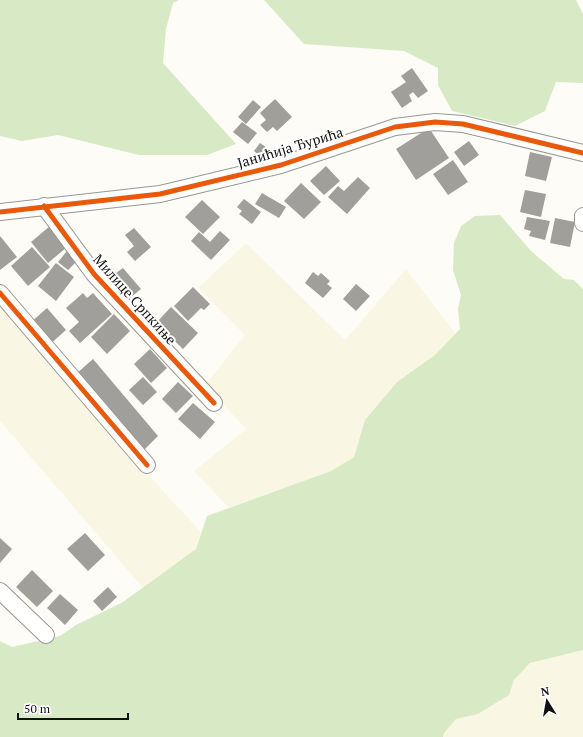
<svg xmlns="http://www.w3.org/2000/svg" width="583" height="737" viewBox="0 0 583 737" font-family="'PT Serif',serif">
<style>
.farmland{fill:#f9f7e4}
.forest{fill:#d8eac5}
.building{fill:#a19f9c}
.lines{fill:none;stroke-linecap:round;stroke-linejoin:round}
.minor-casing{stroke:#979795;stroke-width:18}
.minor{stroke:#fffffe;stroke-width:16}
.cycleway-casing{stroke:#fff;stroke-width:8}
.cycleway{stroke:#e8590c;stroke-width:5}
.labels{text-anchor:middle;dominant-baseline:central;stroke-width:4;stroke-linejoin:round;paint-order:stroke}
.street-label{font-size:14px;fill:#111;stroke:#fff}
</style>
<rect width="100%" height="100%" fill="#fdfcf7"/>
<path class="farmland" d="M246,243l99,97 61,-71 50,65 -21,21 -38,27 -32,38 -11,37 -23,14 -102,37 -35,-37 52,-42 -41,-44 40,-50 -47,-47z
M0,304l107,126 94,102 -5,17 -53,39 -143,-167z
M583,649v88h-140l1,-4 12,-14 22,-5 31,-19 5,-15 16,-17z"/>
<path class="forest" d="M0,0h179l-6,3 -7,26 -3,34 73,81 -29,11h-68l-81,-20 -36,6 -22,-5z
M264,0h312l7,14v69l-27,-1 -11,29 -30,15 -63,-15 -14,-26v-17l-34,-17 -100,-7z
M500,215l31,36 33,28 10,1 9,9v361l-53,13 -16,17 -5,15 -31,19 -22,5 -12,14 -1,4h-443v-96l12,6 48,-11 16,-11 47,-23 73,-53 11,-33 124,-45 23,-14 11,-37 32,-38 38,-27 25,-26 -2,-20 3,-14 -8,-25 1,-27 7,-17 14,-10z"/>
<path class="building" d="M412,68l16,23 -10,7 -5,-6 -4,3 3,6 -10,7 -11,-16 15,-10 -5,-6z
M275,99l17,18 -15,14 -4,-4 -6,5 -7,-7 6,-5 -6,-7z
M253,100l8,7 -15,17 -8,-7z
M242,122l15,11 -9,11 -15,-12z
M429,128l20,30 -33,22 -20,-31z
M469,141l10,14 -15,11 -10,-14z
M260,143l13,9 -7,9 -12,-10z
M530,152l22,5 -6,24 -21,-5z
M453,160l15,22 -20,13 -15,-21z
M326,166l14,15 -16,14 -14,-14z
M358,177l12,11 -23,26 -19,-17 10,-11 6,5z
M301,183l20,19 -17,17 -20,-18z
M525,190l21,4 -5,23 -21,-5z
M262,193l24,14 -7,11 -24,-14z
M244,199l17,13 -9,12 -13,-10 3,-3 -5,-4z
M202,200l18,17 -17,17 -18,-17z
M527,217l23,4 -5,19 -16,-4 2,-5 -7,-2z
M555,218l20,4 -5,25 -20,-4z
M50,226l17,21 -19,16 -17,-21z
M134,228l17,19 -16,14 -8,-9 7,-6 -9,-11z
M220,231l10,9 -19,20 -20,-19 8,-9 11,10z
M0,236l17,21 -17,13z
M32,247l18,20 -22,19 -17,-20z
M67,251l11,9 -10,10 -10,-8z
M56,263l18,14 -18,24 -18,-15z
M123,268l18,21 -17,14 -21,-26 10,-8 3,4z
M313,272l5,4 3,-3 9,8 -3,3 5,4 -9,10 -18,-15z
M356,284l14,12 -14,15 -13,-12z
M193,287l17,17 -6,6 -3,-2 -13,13 -14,-15z
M83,293l4,5 6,-5 19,21 -32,29 -11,-12 10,-9 -13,-14z
M171,307l27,26 -15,16 -27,-26z
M47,308l19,22 -18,16 -19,-22z
M114,314l16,17 -23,23 -16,-17z
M150,349l17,19 -16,15 -17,-19z
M93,359l65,77 -16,16 -66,-78z
M143,377l14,15 -14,13 -14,-15z
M178,382l15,14 -17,17 -14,-14z
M193,403l22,19 -15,17 -22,-20z
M85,533l20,22 -17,16 -21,-22z
M0,538l12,11 -12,14z
M32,570l21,21 -16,16 -21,-20z
M108,587l9,10 -15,14 -9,-10z
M60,594l18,16 -13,15 -18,-17z"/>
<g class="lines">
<g class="minor-casing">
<path id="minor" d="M44,206l50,68 120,129
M0,212l160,-18 121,-29 114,-38 40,-5 28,2 120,29
M583,216v7
M0,293l147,172
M0,591l46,44"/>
</g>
<use href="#minor" class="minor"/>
<g class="cycleway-casing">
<path id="cycleway" d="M44,206l50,68 120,129
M0,212l160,-18 121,-29 114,-38 40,-5 28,2 120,29
M0,293l147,172"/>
</g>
<use href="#cycleway" class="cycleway"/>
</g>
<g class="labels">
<g class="street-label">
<text transform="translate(290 147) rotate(-17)">Јанићија Ђурића</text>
<text transform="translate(135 299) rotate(48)">Милице Српкиње</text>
</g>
</g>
<g transform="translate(547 701) rotate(349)" stroke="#ffffff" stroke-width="3" paint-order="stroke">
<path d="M0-3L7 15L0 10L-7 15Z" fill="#111111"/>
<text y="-6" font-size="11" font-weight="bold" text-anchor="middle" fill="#111111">N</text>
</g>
<path d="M18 713v6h110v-6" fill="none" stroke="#111111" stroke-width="2"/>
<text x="24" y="713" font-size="12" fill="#111111" stroke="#ffffff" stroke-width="3" paint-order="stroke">50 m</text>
</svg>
